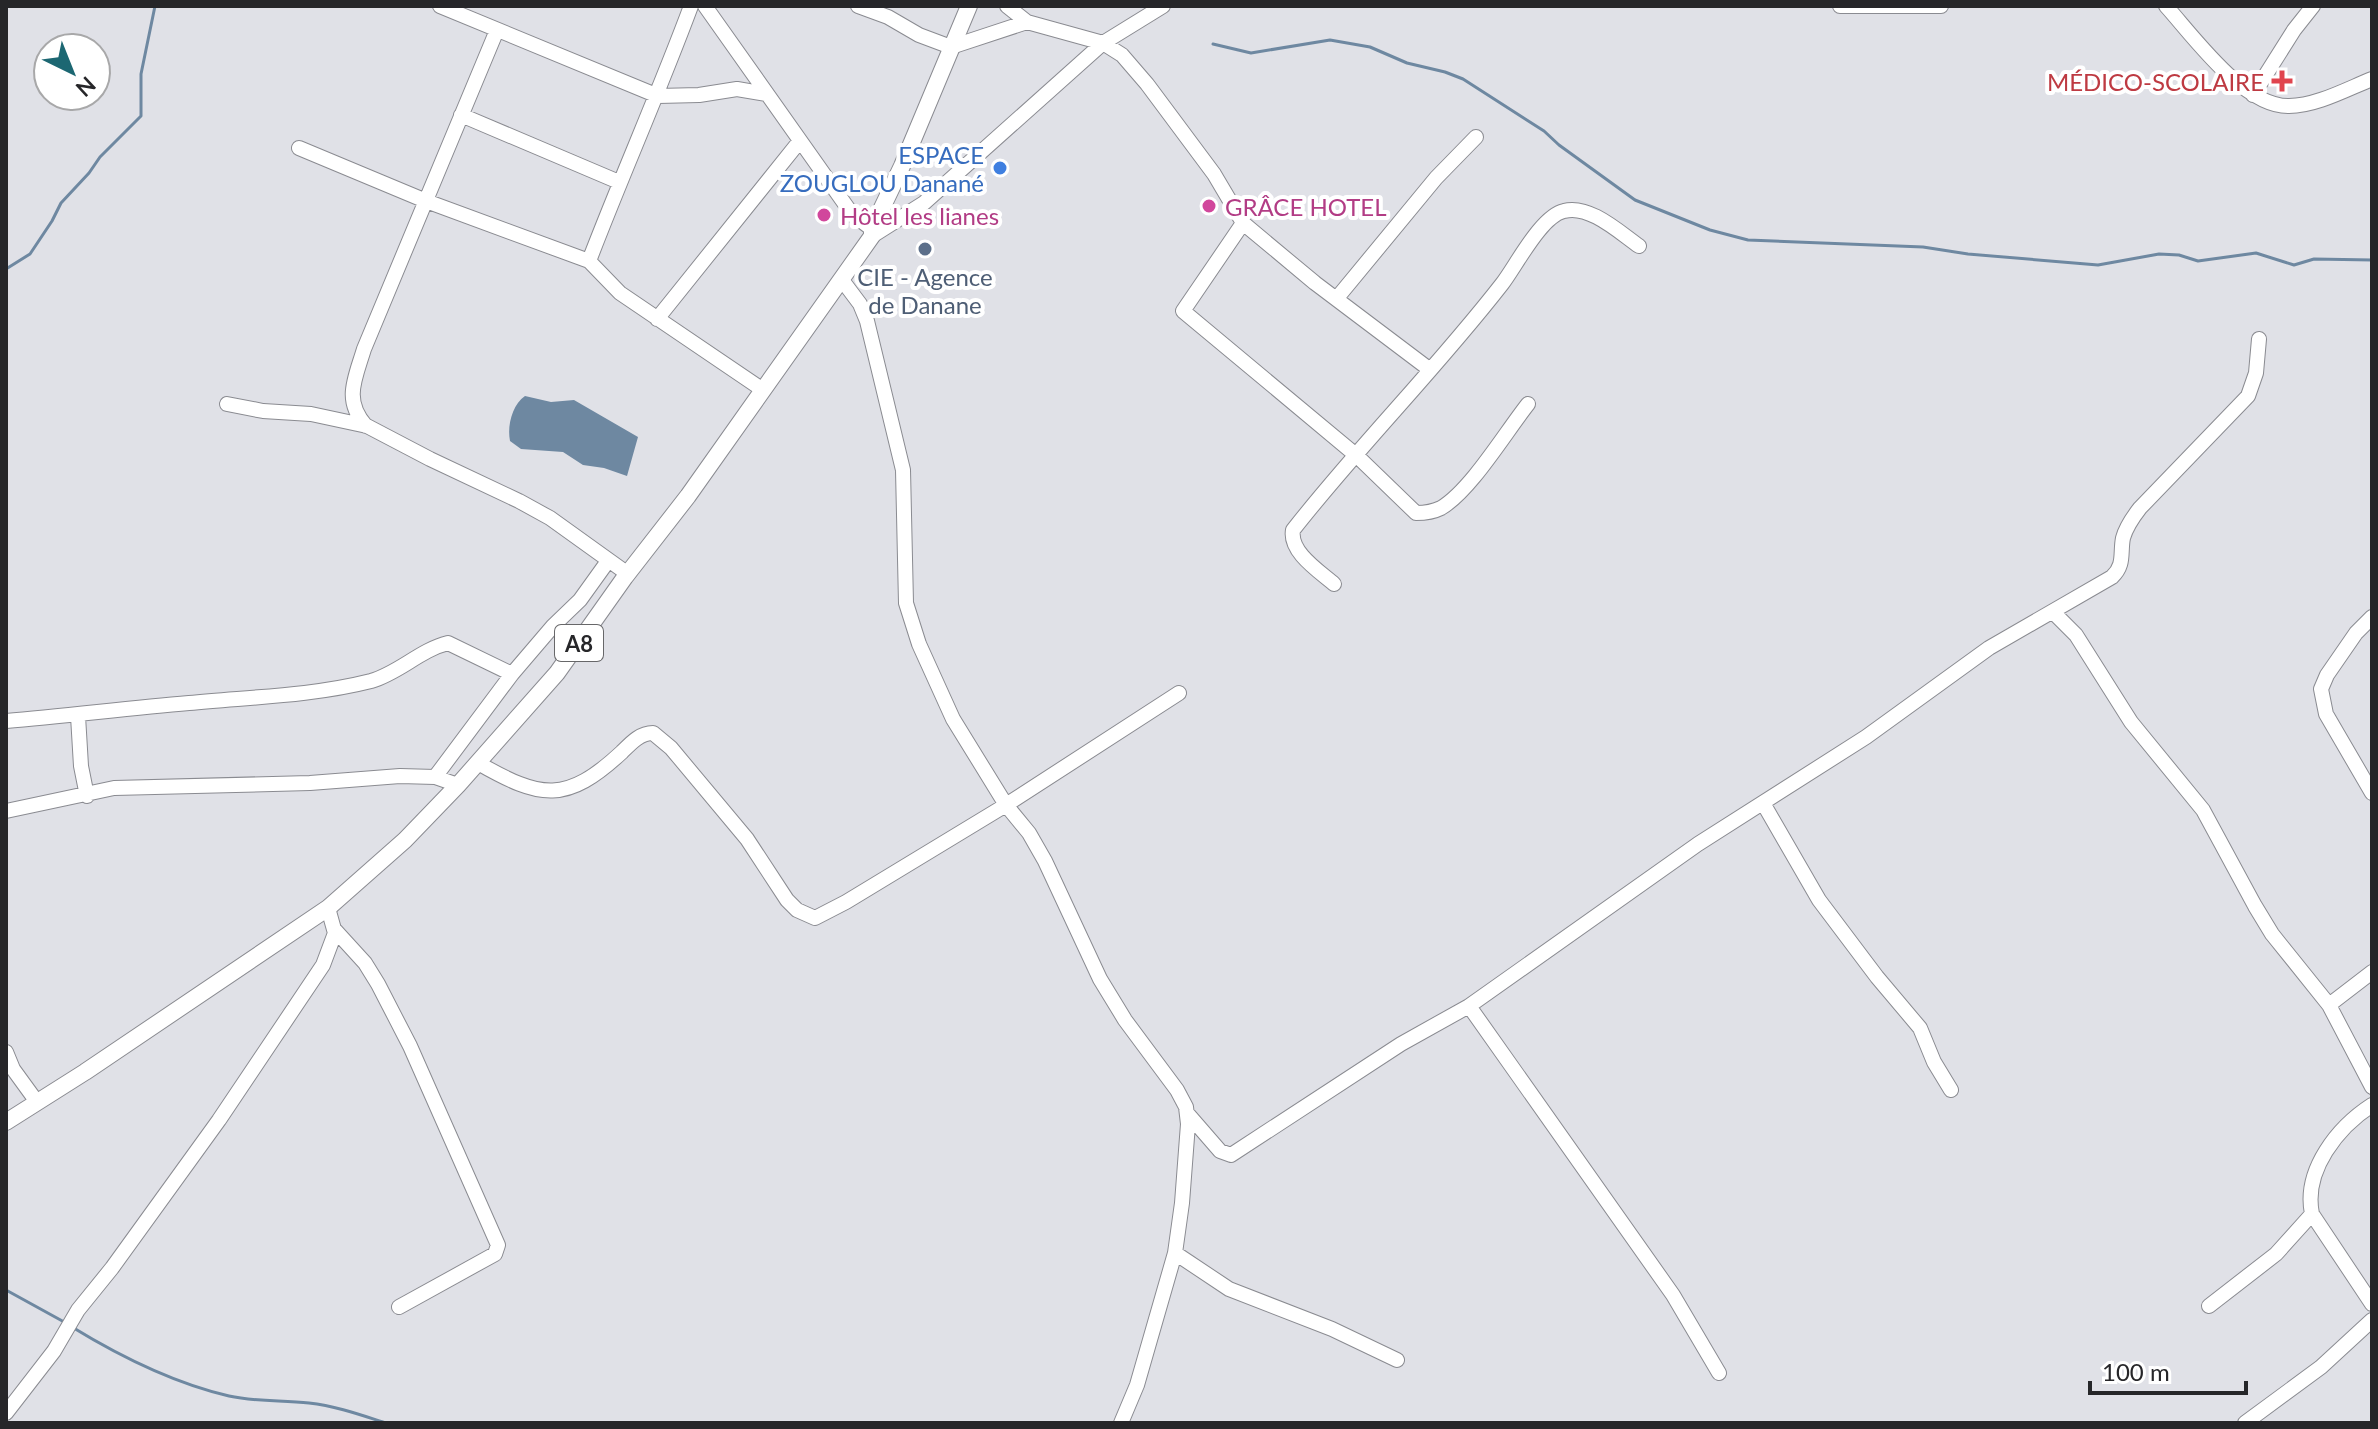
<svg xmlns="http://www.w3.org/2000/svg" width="2378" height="1429" viewBox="0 0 2378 1429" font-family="Lato,sans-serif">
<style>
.water{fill:#6e88a1}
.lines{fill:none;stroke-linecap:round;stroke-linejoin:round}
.stream{stroke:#6e88a1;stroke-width:3}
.minor-casing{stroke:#8a8b91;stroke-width:16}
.major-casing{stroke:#8a8b91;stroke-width:18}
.minor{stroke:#fff;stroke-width:14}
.major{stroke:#fff;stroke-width:16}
.health-dot{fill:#e0444e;stroke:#fff;stroke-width:3}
.shop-dot{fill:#3f7fe0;stroke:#fff;stroke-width:3}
.hotel-dot{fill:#d1479c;stroke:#fff;stroke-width:3}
.service-dot{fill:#5c6f8a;stroke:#fff;stroke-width:3}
.labels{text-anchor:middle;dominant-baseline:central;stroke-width:8;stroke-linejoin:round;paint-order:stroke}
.shield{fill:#fff;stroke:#676769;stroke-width:2}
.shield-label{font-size:22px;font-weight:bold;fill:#262629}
.health-label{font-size:24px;fill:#be3a42;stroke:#fff;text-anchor:end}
.shop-label{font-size:24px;fill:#366cbe;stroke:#fff;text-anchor:end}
.hotel-label{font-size:24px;fill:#b23c85;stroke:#fff;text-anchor:start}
.service-label{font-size:24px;fill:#4e5e75;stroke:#fff}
</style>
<rect width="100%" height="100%" fill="#e0e1e7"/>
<path class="water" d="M525,396l26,6 23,-2 64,37 -11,39 -23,-8 -21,-3 -20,-13 -42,-3 -11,-8c-3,-15 2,-36 15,-45z"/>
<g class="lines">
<path class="stream" d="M1213,44l38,9 79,-13 40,7 37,16 38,9 18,7 81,52 15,14 76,55 75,30 38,10 175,7 45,7 130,11 61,-11 20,1 19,6 58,-8 38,12 20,-6 58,1
M6,269l24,-15 22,-33 9,-18 28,-30 11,-16 41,-41v-42l14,-68
M6,1290l60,33
M72,1327c49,30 101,56 157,69 27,6 53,4 80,7 27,3 52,12 77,20"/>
<g class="minor-casing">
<path id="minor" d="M440,6l218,90 41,-1 38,-6 29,5
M691,6c-32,86 -69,169 -102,255l31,32 143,97
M705,6l147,208 20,15
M858,6l30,11 31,18 32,12 76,-25
M1007,6l20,16 76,21 19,12 25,29 67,90 29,49 -60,88 174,145 59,57c8,0 17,-1 25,-5 30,-18 64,-75 87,-104
M1840,6h101
M2166,6c28,31 78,101 123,100 27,0 58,-17 83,-27
M2253,95l41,-65 19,-24
M461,115l158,67
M299,148l127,53 163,60
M1243,223l72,60 114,86
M872,236l52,-33 179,-160 60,-37
M842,280l18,24 7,17 36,149 3,133 13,41 34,75 53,86 23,28 16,28 55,118 25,41 52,70 9,17 2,17 -6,79 -7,50 -38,132 -16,38
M1337,298l99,-120 40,-41
M657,319l142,-177
M227,404l36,7 48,3 56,12 63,33 89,42 31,17 78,56
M366,426c-23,-26 -11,-47 -2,-77l133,-319
M1334,584c-15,-13 -45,-32 -41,-54 66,-84 143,-161 209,-246 14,-18 39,-68 62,-73 25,-7 55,21 75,35
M2053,612l23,23 55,87 72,88 52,96 17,28 57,71 43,82
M2372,617l-16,16 -29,42 -6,14 5,25 46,79
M78,716l3,50 6,30
M6,721c61,-5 122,-13 183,-18 61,-6 123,-7 182,-22 28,-8 49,-31 77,-38l64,31
M478,763c63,36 88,41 144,-11 9,-9 18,-19 31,-19l18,15 76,91 40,61 10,10 18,8 31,-16 160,-97 173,-112
M435,777l77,-103 41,-48 27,-26 28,-39
M1763,803l56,97 58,77 43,51 14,34 17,28
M6,811l108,-23 196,-5 90,-7 35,1 23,8
M334,929l31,34 13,21 32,62 88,199 -3,9 -96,53
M2329,1005l43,-33
M1469,1006l204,289 46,78
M6,1052l7,17 24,33
M2372,1105c-34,22 -69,65 -60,109l60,90
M1187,1113l33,38 11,4 170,-111 68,-38 229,-162 168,-107 123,-89 123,-71c13,-12 8,-24 11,-39 3,-11 10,-21 17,-30l108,-112 8,-23 3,-34
M1175,1253l54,36 103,40 65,31
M2209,1306l67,-52 36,-40
M6,1413l48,-62 24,-41 34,-42 107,-148 104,-155 12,-32 -7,-25
M2245,1423l76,-56 51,-47"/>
</g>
<g class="major-casing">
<path id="major" d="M6,1122l79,-50 243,-164 77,-68 53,-55 99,-112 68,-96 63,-81 184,-260v-7l30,-63 67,-160"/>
</g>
<use href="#minor" class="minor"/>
<use href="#major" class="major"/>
</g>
<path class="health-dot" d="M2278 69h8v8h8v8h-8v8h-8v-8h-8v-8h8z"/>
<circle class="shop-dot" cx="1000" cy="168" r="8"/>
<g class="hotel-dot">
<circle cx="1209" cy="206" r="8"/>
<circle cx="824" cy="215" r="8"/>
</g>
<circle class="service-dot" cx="925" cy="249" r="8"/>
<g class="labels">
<rect class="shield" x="555" y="625" width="48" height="36" rx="6"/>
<g class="shield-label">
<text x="579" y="643">A8</text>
</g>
<g class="health-label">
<text x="2264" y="81">MÉDICO-SCOLAIRE</text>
</g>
<g class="shop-label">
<text x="984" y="154">ESPACE<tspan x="984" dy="28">ZOUGLOU Danané</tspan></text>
</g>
<g class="hotel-label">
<text x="1225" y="206">GRÂCE HOTEL</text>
<text x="840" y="215">Hôtel les lianes</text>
</g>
<g class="service-label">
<text x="925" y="276">CIE - Agence<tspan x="925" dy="28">de Danane</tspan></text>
</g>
</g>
<rect width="2378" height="1429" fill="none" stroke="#262629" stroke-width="16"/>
<g transform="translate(72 72) rotate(137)"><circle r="38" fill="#ffffff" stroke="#a8a8a9" stroke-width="2"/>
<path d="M0-6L14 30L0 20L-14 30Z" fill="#1c6772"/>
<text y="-12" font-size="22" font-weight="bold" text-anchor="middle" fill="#262629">N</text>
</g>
<path d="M2090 1381v12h156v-12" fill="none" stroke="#262629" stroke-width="4"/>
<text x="2102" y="1381" font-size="24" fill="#262629" stroke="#ffffff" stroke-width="6" paint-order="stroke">100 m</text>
</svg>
